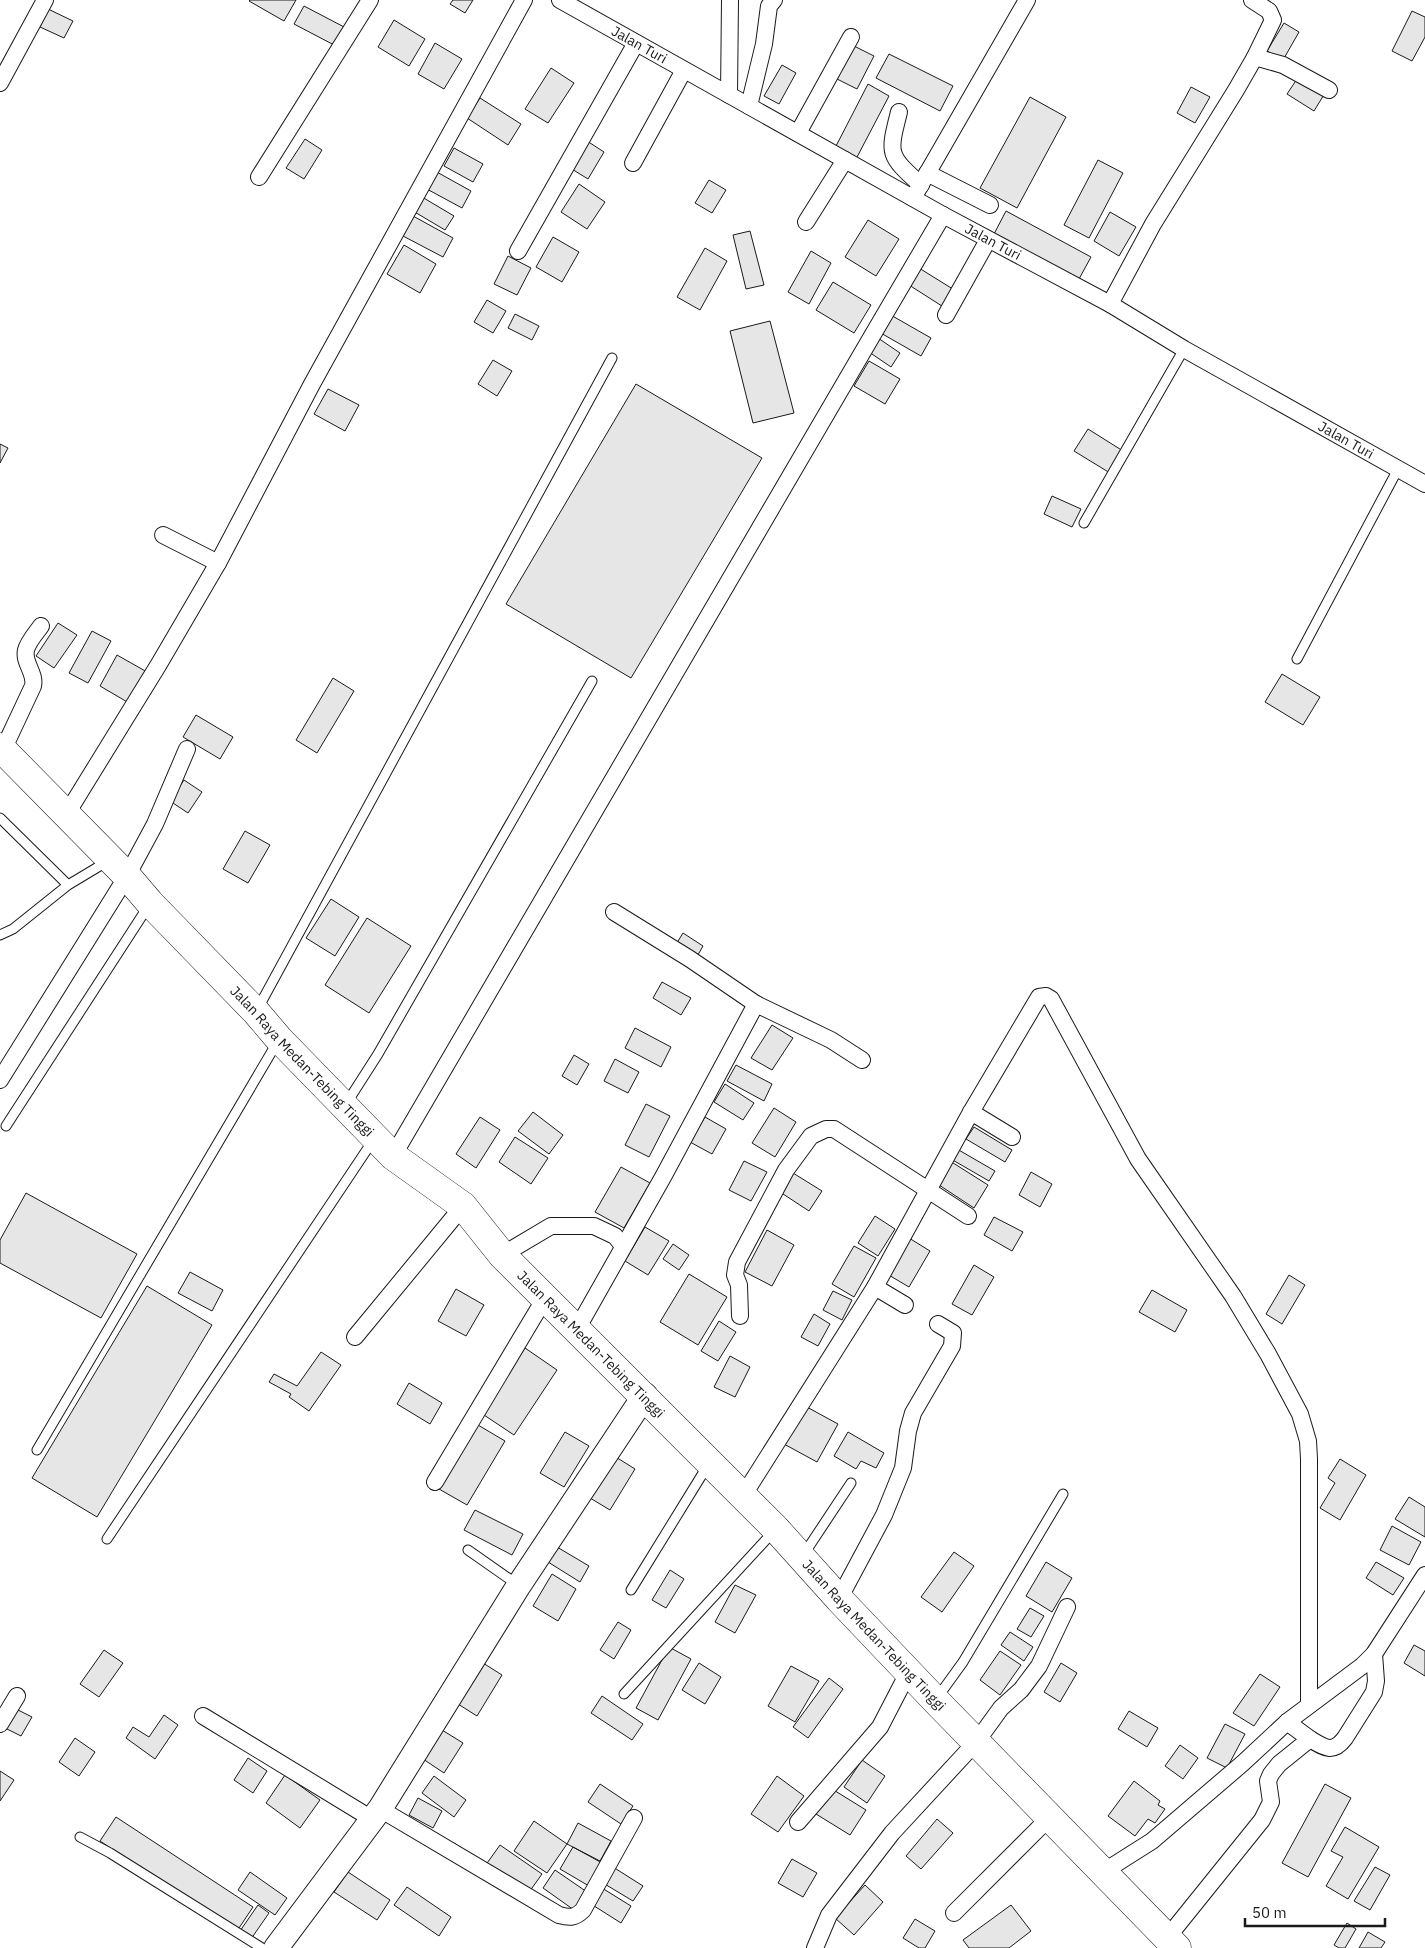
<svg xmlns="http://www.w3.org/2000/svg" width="1425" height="1948" viewBox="0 0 1425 1948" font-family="'IBM Plex Sans',sans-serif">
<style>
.building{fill:#e6e6e6;stroke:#1a1a1a}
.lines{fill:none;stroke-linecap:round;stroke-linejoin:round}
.lane-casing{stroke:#1a1a1a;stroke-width:11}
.street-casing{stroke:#1a1a1a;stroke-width:18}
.secondary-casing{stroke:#1a1a1a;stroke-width:26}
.highway-casing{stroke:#1a1a1a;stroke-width:29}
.lane{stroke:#fff;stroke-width:9}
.street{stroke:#fff;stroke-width:16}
.secondary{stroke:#fff;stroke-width:24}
.highway{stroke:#fff;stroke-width:28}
.labels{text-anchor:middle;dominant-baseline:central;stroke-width:4;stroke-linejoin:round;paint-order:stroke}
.street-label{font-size:14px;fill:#1a1a1a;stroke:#fff}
</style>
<rect width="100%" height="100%" fill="#fff"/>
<path class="building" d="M250,0h46l-12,21 -35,-20z
M453,0h20l-8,13 -15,-9z
M304,6l42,22 -10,18 -42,-22z
M48,9l25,12 -9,17 -24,-11z
M1412,11l13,6v20l-13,24 -20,-10z
M394,20l31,19 -16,27 -31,-19z
M1284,23l15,9 -16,28 -16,-9z
M435,43l27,16 -18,30 -26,-15z
M854,46l20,10 -17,33 -20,-10z
M889,54l64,32 -13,25 -64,-33z
M782,65l14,8 -17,31 -15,-8z
M551,68l23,15 -26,40 -23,-14z
M1299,76l26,17 -11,18 -27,-17z
M868,84l21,12 -33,63 -21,-11z
M1191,87l19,10 -15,26 -18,-10z
M1030,97l36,20 -49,91 -37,-20z
M480,98l41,26 -13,21 -41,-27z
M305,139l17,11 -18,29 -18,-11z
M584,139l20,13 -16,27 -21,-13z
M454,148l29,16 -10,18 -29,-16z
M1098,160l25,13 -34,65 -25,-13z
M435,171l36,20 -9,17 -37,-20z
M709,180l17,10 -14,23 -17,-10z
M579,184l26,18 -18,27 -26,-17z
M422,197l32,19 -9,14 -32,-19z
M1006,211l85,46 -12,22 -85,-45z
M1110,212l26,15 -17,29 -25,-15z
M413,216l40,22 -10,19 -40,-21z
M868,220l31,19 -23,37 -31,-19z
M750,231l14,54 -18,4 -13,-54z
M553,237l26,15 -17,30 -26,-15z
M404,245l32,19 -16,29 -33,-19z
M705,248l22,13 -27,49 -23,-13z
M811,251l20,12 -22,41 -21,-12z
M508,256l23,12 -14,27 -23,-11z
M919,268l37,23 -11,17 -36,-23z
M833,282l38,23 -17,28 -38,-23z
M487,300l19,11 -13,22 -19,-11z
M515,314l24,12 -7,14 -24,-12z
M889,314l42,24 -10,18 -42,-24z
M770,321l24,92 -41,10 -23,-92z
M878,338l22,15 -9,14 -22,-15z
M493,360l19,11 -15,25 -19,-12z
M869,361l31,18 -15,25 -31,-18z
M636,384l126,74 -131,220 -125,-74z
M328,389l31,16 -14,26 -31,-17z
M1088,429l35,22 -13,22 -36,-22z
M0,444l8,4 -8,15z
M1052,496l29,13 -9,18 -28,-13z
M58,623l19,12 -23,33 -18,-12z
M92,631l19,10 -23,42 -19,-10z
M117,655l30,17 -18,31 -29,-17z
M1282,674l38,23 -17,28 -38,-23z
M333,678l21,13 -37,62 -21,-13z
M196,715l37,22 -13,22 -37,-22z
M184,780l18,12 -14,21 -18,-12z
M245,831l25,14 -22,38 -25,-14z
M331,899l28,18 -24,39 -29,-18z
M367,918l44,28 -42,67 -44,-28z
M683,933l20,13 -8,14 -20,-14z
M662,982l29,16 -10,17 -28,-17z
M772,1025l21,13 -21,32 -21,-12z
M635,1028l36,19 -10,20 -36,-19z
M574,1055l15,9 -12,21 -15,-9z
M615,1059l24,13 -11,21 -24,-12z
M736,1065l36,19 -8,17 -37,-20z
M725,1084l29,19 -11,17 -29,-18z
M646,1104l24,12 -21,41 -24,-12z
M774,1108l22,14 -21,35 -23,-14z
M533,1112l30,23 -14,19 -31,-23z
M480,1117l20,13 -24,38 -20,-14z
M705,1117l21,12 -14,25 -22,-12z
M974,1127l38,23 -7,12 -39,-23z
M515,1137l33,21 -17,26 -32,-22z
M957,1149l38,22 -6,10 -38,-22z
M744,1161l23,11 -16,29 -22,-11z
M950,1161l38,24 -14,23 -38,-25z
M621,1167l29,16 -26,45 -29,-16z
M1031,1172l21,12 -12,23 -21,-12z
M793,1173l29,18 -13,20 -29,-19z
M26,1193l111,61 -36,64 -101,-55v-23z
M875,1216l20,13 -17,27 -20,-13z
M994,1217l29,15 -11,19 -28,-16z
M645,1227l24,14 -21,34 -23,-14z
M767,1230l27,15 -22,41 -27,-14z
M909,1238l21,13 -21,36 -22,-13z
M673,1244l16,11 -10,15 -16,-11z
M854,1246l22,12 -22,39 -22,-13z
M974,1265l20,12 -22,38 -20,-11z
M190,1272l33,18 -11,21 -34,-18z
M689,1274l38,23 -29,48 -38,-23z
M1289,1275l16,10 -23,39 -16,-10z
M147,1286l65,39 -115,192 -65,-39z
M456,1289l28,16 -18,31 -28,-15z
M1152,1290l35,20 -12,22 -36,-20z
M833,1291l19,9 -10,20 -19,-10z
M814,1314l16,10 -12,22 -17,-9z
M719,1321l17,11 -18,29 -17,-10z
M525,1348l32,22 -43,65 -33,-22z
M321,1352l20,13 -32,46 -20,-14 2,-3 -22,-12 5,-8 23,12z
M730,1356l20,11 -15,30 -21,-10z
M409,1383l33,20 -12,21 -33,-20z
M805,1406l33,18 -21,38 -33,-18z
M478,1425l27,16 -38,64 -28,-16z
M565,1432l24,14 -25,41 -24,-14z
M848,1432l36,21 -8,15 -15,-7 -5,8 -22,-13z
M611,1454l24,15 -25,41 -25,-15z
M1340,1459l26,16 -26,45 -20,-12 15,-25 -7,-5z
M1409,1497l16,10v30l-30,-18z
M475,1510l48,24 -11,21 -48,-25z
M1392,1526l29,16 -12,23 -29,-15z
M557,1547l32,19 -9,16 -32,-20z
M954,1552l20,14 -32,46 -21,-15z
M1046,1562l26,16 -20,34 -26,-16z
M1376,1562l28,16 -11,17 -27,-17z
M670,1570l14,9 -18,29 -14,-8z
M552,1574l24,15 -18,32 -25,-15z
M735,1585l21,10 -21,38 -20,-11z
M1030,1608l14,8 -13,21 -14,-8z
M618,1622l13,8 -17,29 -14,-9z
M1010,1632l23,15 -9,14 -23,-16z
M1414,1645l11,6v25l-21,-13z
M669,1647l22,12 -33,61 -22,-12z
M104,1650l19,13 -24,34 -19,-13z
M1000,1651l21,14 -21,30 -20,-15z
M483,1663l19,12 -25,41 -19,-12z
M699,1663l22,14 -16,27 -23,-14z
M1061,1663l16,10 -17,29 -16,-10z
M791,1666l28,15 -24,41 -27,-16z
M1260,1674l20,13 -26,39 -21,-13z
M829,1678l14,11 -35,49 -15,-11z
M602,1696l41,28 -11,16 -41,-27z
M12,1707l20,10 -11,19 -20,-10z
M1129,1711l29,17 -11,19 -29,-18z
M164,1715l14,10 -23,34 -29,-21 7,-11 16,10z
M1225,1724l20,10 -18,34 -20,-10z
M442,1730l21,13 -19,30 -21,-14z
M75,1738l20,14 -16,24 -20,-14z
M1180,1745l18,13 -15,21 -18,-13z
M248,1758l19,13 -14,22 -19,-13z
M862,1760l23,16 -18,27 -23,-16z
M0,1771l14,9 -14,21z
M285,1775l35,25 -20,28 -34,-25z
M434,1776l32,24 -12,17 -32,-24z
M777,1776l27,20 -26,36 -27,-18z
M1134,1781l26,20 -2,4 7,4 -10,14 -7,-4 -13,17 -27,-20z
M600,1784l33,22 -12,18 -33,-22z
M1325,1784l26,14 -43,79 -26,-14z
M832,1789l34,21 -16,25 -34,-21z
M418,1798l24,13 -9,17 -24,-13z
M116,1817l137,90 -16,24 -137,-90z
M937,1819l16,14 -32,36 -15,-13z
M534,1821l33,23 -20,29 -33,-22z
M578,1823l33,18 -11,20 -33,-17z
M1345,1827l34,20 -31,52 -22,-13 17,-29 -12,-6z
M500,1845l42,29 -15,21 -42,-29z
M573,1847l29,16 -13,23 -29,-17z
M792,1859l25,14 -14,24 -25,-14z
M613,1867l30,19 -10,15 -30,-18z
M1375,1867l15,8 -20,35 -16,-9z
M555,1870l32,22 -13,18 -31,-22z
M250,1872l37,26 -12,17 -37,-25z
M348,1872l42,28 -13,20 -43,-28z
M865,1885l18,17 -29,33 -19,-17z
M407,1887l44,30 -12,19 -45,-31z
M602,1888l29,18 -10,17 -30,-19z
M258,1905l11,8 -18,26 -11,-8z
M1011,1905l20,26 -22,17h-40l-6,-8z
M915,1919l20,12 -10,17h-6l-16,-10z
M1347,1923l9,6 -11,19h-6l-5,-3z
M1368,1932l17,10 -4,6h-22z"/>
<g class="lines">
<g class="lane-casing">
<path id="lane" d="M1084,523l100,-174
M1297,659l101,-190
M0,818l68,67
M0,935l13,-6 55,-44 40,-24
M257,1010l355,-652
M346,1104l32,-50 214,-373
M6,1126l143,-221
M37,1450l241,-409
M107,1539l267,-400
M468,1550l50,35
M804,1554l47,-71
M631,1590l77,-125
M624,1694l150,-163
M937,1698l26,-36 100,-168
M80,1837l30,16 152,95"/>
</g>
<g class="street-casing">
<g id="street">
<path id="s1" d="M560,0l383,215 167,89 74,45 241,135"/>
<path d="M1252,0l17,11 4,9 -18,37"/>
<path d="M0,83l45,-83"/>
<path d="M729,95l1,-95"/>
<path d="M749,106l15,-62 5,-38 5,-6"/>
<path d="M899,112c-11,43 -11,43 22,73"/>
<path d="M798,133l53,-96"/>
<path d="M633,163l51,-93"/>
<path d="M927,173l63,32"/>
<path d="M259,177l111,-177"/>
<path d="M913,198l114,-198"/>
<path d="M806,222l39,-62"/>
<path d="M518,251l118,-208"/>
<path d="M1110,304l43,-80 83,-134 19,-33 28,8 46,25"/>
<path d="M946,315l42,-75"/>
<path d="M163,535l55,28"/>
<path d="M3,750l30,-64c3,-13 -10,-23 -7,-36 2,-8 10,-17 15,-24"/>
<path d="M66,815l93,-151 59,-101 94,-179 212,-384"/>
<path d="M614,912l76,47 66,45"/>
<path d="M0,1080l127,-204 28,-52 32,-75"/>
<path d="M971,1112l41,25"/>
<path d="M393,1156c184,-314 366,-628 550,-941"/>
<path d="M502,1255l49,-29h43l21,10 8,10"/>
<path d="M875,1287l30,18"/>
<path d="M740,1316l-1,-31 -4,-10 2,-13 49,-92 25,-34 15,-7h8l134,87"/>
<path d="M577,1329l86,-152 93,-173 75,36 31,20"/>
<path d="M355,1337l108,-131"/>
<path d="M435,1482l110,-184"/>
<path d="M743,1496l132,-209 96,-175 68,-115 7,-1 5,3 87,160 95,137 35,58 32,60 8,27 1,18v246"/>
<path d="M839,1599l45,-84 19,-47 5,-37 5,-18 39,-67 1,-13 -15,-9"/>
<path d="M203,1716l169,103"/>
<path d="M0,1724l17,-28"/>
<path d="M1310,1739c15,9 23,15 35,-1l29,-46 2,-11 -2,-27"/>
<path d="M380,1809l179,106c11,3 16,3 24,-5l51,-92"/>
<path d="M798,1822l82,-95 29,-56"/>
<path d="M1103,1872l49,-31 91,-78 44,-41 75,-56 12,-12 51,-79"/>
<path d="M954,1913l96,-96"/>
<path d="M1167,1938l95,-118 9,-18 -3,-21 3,-7 8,-10 31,-25 -23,-17"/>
<path d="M815,1948l14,-33 63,-82 85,-92 24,-33 20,-18 18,-24 28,-59"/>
</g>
</g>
<g class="secondary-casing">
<path id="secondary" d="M276,1948l104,-139 139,-224 126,-190"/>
</g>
<g class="highway-casing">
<g id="highway">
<path id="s2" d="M0,747l127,129 23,27 106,109 23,27 114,117 70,50 39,49 274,274 63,70 97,102 241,247"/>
</g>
</g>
<use href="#lane" class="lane"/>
<use href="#street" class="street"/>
<use href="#secondary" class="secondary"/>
<use href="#highway" class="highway"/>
</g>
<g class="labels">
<g class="street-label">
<text stroke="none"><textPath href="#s1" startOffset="91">Jalan Turi</textPath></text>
<text stroke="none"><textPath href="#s1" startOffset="496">Jalan Turi</textPath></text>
<text stroke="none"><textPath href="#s1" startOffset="901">Jalan Turi</textPath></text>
<text stroke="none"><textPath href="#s2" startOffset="436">Jalan Raya Medan-Tebing Tinggi</textPath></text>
<text stroke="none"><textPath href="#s2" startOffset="842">Jalan Raya Medan-Tebing Tinggi</textPath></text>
<text stroke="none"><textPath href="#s2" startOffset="1248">Jalan Raya Medan-Tebing Tinggi</textPath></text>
</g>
</g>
<path d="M1245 1918v8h140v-8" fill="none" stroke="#1a1a1a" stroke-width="2.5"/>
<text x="1252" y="1918" font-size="15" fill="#1a1a1a" stroke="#ffffff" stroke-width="4" paint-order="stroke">50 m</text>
</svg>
